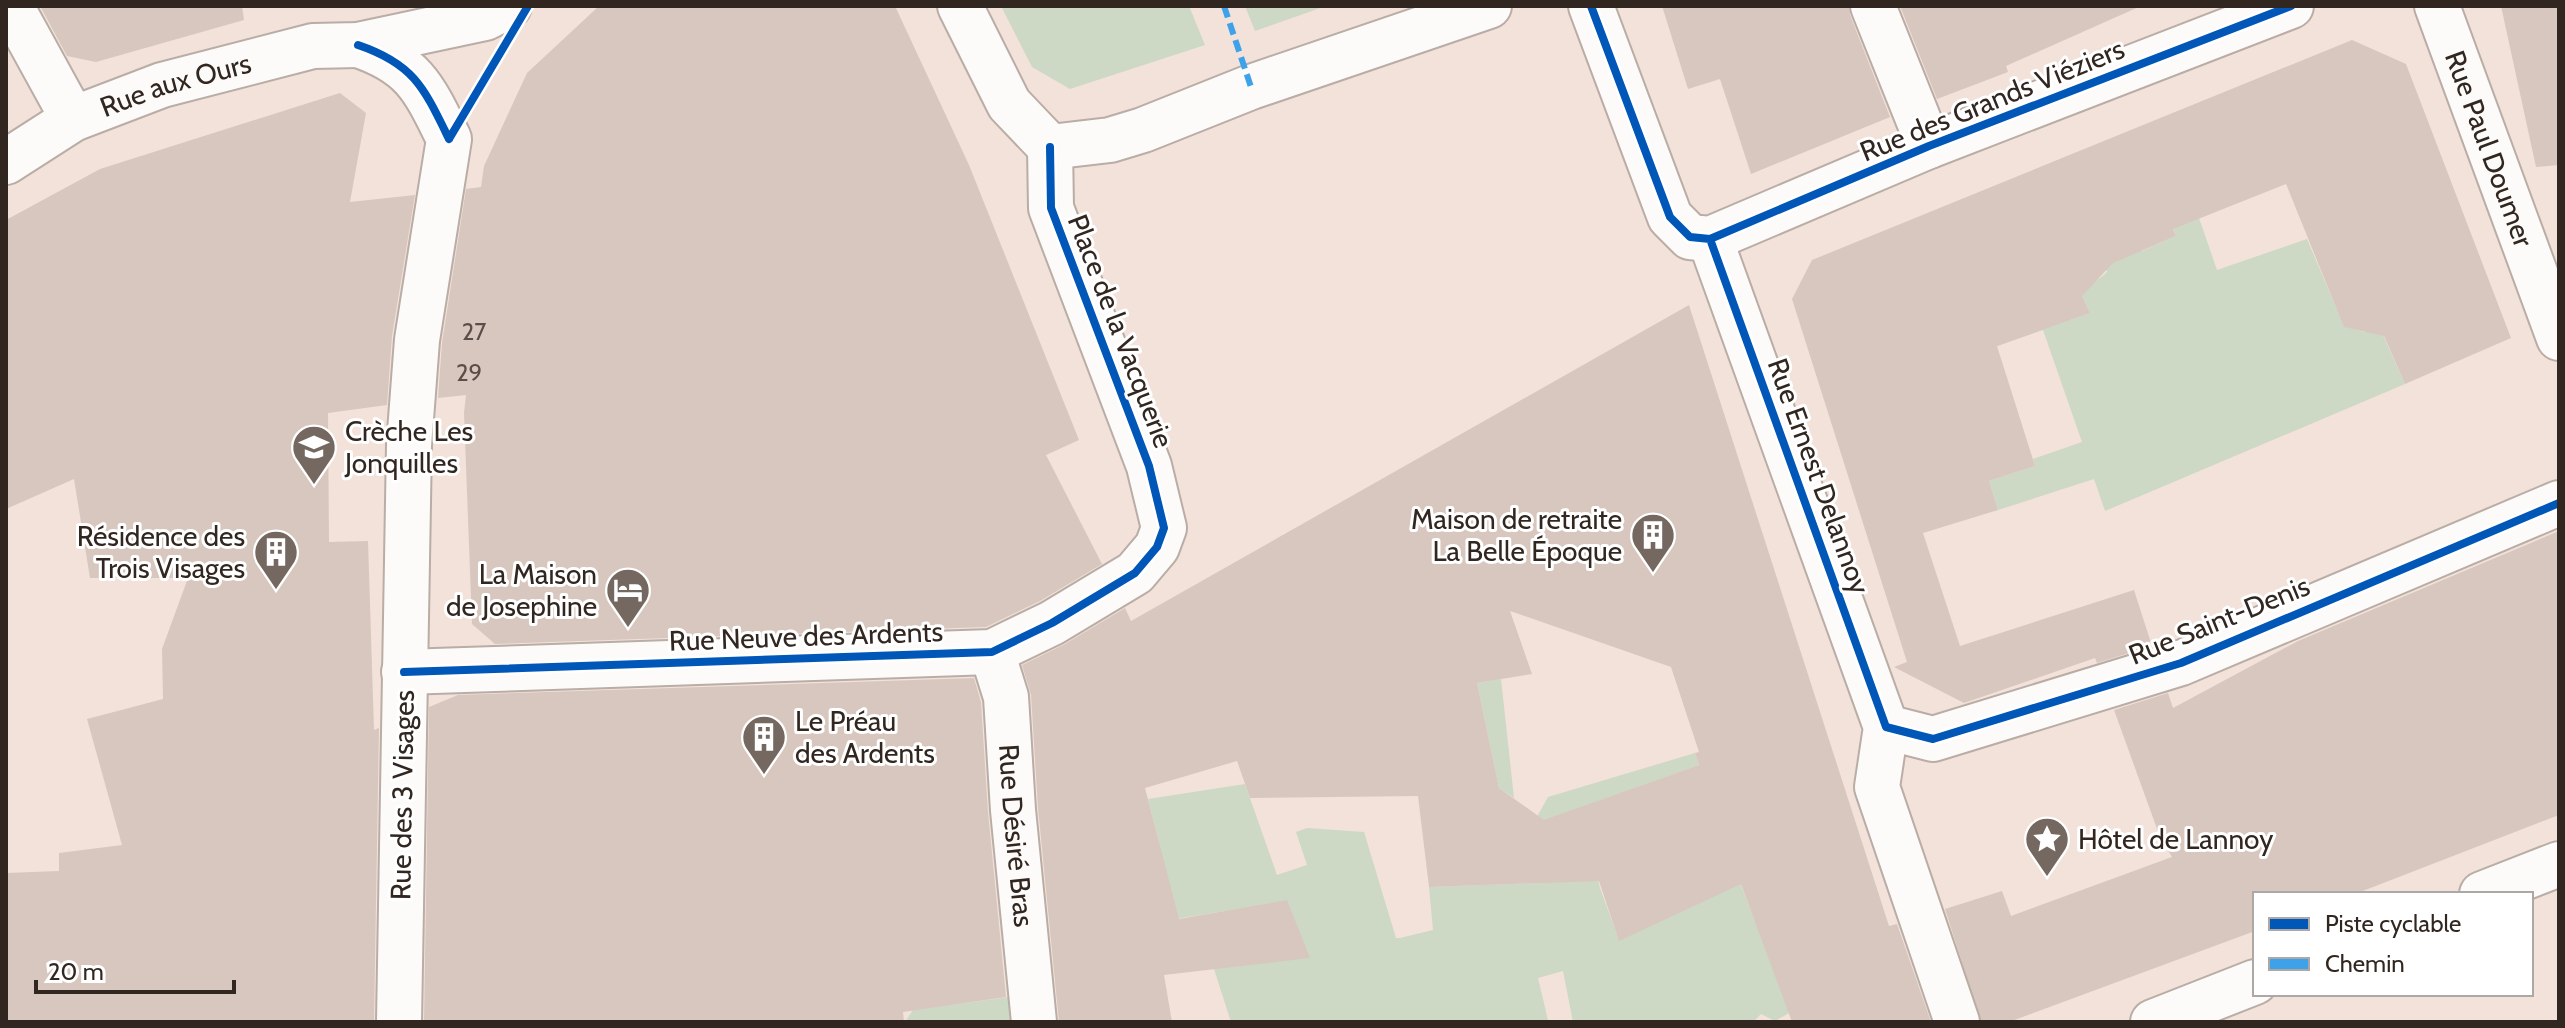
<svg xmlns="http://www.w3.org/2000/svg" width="2565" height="1028" viewBox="0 0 2565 1028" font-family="Cabin,sans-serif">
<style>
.green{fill:#cdd8c5}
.building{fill:#d8c7be;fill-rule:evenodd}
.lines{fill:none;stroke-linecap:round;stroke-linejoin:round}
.minor-casing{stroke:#b9ada6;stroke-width:48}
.minor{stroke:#fdfbf9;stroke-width:44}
.quiet{stroke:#3ea2ea;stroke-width:6;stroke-dasharray:12 6;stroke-linecap:butt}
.cycleway-casing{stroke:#fff;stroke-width:13}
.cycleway{stroke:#0057b8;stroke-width:8}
.labels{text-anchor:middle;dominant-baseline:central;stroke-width:6;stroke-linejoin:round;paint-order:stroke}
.number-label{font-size:24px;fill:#5b4e48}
.street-label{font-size:28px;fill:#312620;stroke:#fff}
.poi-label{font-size:28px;fill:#312620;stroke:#fff;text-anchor:start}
</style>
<rect width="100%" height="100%" fill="#f2e2da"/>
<path class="green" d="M1001,6h188l16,39 -135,44 -38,-22z
M1245,6h81l-71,25z
M2199,218l18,52 90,-31 37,87 20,6 14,-8 27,60 -300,127 -11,-32 -96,31 -9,-29 46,-15 -2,-7 49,-17 -39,-112 -60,21 -26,-84 113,53 20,-7 -15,-32c15,2 21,2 32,-9l-5,-15 25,-11 15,5 34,-15 -6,-16z
M1501,679l13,119 -15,-10 -22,-105z
M1695,753l4,12 -103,37 2,19 -12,5 14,62 19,52 130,-102 -8,47 13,34 17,-6 34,91 -30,17 -14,-7 -8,8h-180l-10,-51 -25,7 10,42 -3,2h-314l-17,-53 73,-68 -124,20 -4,-79 -11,-43 97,-15 32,91 30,-10 -11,-33 11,-4 57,4 32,106h4l33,-8 -4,-43 114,-4 -5,-68 10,-18z
M1009,997l3,25h-107l8,-12z"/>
<path class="building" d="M40,6h202l2,14 -148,42 -29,-6z
M599,6h296l74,159 110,275 -33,15 56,109 -62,37 -54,26 -491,17 -23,-20 -8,-211 2,-18 -28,3 4,-55 24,-154 15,-2 3,-21 43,-93z
M1662,6h187l1,9 40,102 -139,57 -31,-95 -32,10z
M1900,6h241l-135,60 2,6 -71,27z
M2501,6h58v159l-23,2z
M2352,40l54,24 105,274 -106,46 -21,-48 -40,-9 -58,-143 -113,45 3,7 -63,27 -31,33 8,17 -93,33 38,120 -46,15 9,29 -75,23 37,113 174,-56 18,56 -55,17 -2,-5 -131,45 -70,-36 13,-5 -115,-363 20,-39z
M340,93l26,20 -16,89 65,-7 -23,141 -5,69 -59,8 1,129 39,-1 6,189 5,-2 -5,294h-368v-149l53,-2v-18l63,-8 -35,-126 76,-20 -1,-50 26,-71h-98l-16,-99 -68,30v-289l94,-51z
M1689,305l200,621 8,-2 34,98h-139l-51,-138 -122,57 -20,-60 -170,6 -11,-91 -168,2 -13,-37 -92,27 34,131 108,-19 23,58 -146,17 8,47h-113l-21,-214 -7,-113 -9,-30 43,-21 60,-36 6,13zM1510,611l161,56 28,85 -4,1 4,12 -155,55 -45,-32 -22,-105 55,-9z
M2559,531v284l-204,79h-100v37l-246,91h-28l-36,-113 57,-18 9,25 161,-59 -12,-20 -46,-127 54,-17 5,15 125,-67z
M974,678l7,24 7,110 18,185 -103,15 1,10h-480l5,-315 29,-12z"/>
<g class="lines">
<g class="minor-casing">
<g id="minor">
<path d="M11,6l62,113"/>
<path d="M960,6l49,98 41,43"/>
<path d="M1591,6l79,211 20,20 20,2 219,-93 362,-140"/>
<path d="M1873,6l56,140"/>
<path id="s1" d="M2437,6l122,332"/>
<path d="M358,45c56,19 66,43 91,94l-32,201 -8,105 -10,577"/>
<path d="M1050,147l60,-7 33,-10 108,-43 238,-81"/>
<path id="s2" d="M6,162l67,-43 89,-34 151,-39 45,-1 127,-27 24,-12"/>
<path d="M1710,239l176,488 -9,60 80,235"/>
<path id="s3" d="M992,652l14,45 7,113 21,212"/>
<path d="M404,672l588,-20 60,-29 83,-50 22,-26 7,-19 -15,-62 -98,-258 -1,-61"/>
<path d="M1886,727l47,12 248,-76 378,-160"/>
<path d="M2482,894l77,-30"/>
<path d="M2153,1022l102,-40"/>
</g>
</g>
<use href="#minor" class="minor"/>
<path class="quiet" d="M1224,6l27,81"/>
<g class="cycleway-casing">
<path id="cycleway" d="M1591,6l79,211 20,20 20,2 219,-93 362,-140
M358,45c56,19 66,43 91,94
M449,139l79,-133
M1710,239l176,488 47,12 248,-76 378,-160
M404,672l588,-20 60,-29 83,-50 22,-26 7,-19 -15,-62 -98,-258 -1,-61"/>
</g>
<use href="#cycleway" class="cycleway"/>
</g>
<defs>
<g id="school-pin" transform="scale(2.3)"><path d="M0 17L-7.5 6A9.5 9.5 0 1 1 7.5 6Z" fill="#756861" stroke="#fff"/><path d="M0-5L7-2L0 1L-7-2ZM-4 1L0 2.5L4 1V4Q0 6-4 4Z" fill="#fff"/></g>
<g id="building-pin" transform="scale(2.3)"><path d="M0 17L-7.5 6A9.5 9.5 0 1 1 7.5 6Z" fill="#756861" stroke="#fff"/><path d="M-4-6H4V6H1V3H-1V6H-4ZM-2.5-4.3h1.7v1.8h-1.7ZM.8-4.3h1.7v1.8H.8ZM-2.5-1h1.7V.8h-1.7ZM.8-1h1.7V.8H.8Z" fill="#fff"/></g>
<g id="hotel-pin" transform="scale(2.3)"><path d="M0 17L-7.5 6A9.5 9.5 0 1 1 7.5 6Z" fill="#756861" stroke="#fff"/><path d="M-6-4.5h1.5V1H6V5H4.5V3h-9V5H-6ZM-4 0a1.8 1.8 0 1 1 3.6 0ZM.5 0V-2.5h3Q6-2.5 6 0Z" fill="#fff"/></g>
<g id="sight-pin" transform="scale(2.3)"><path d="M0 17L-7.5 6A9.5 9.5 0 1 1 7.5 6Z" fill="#756861" stroke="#fff"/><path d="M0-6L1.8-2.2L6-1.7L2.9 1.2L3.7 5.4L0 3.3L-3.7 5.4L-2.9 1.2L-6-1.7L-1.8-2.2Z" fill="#fff"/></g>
</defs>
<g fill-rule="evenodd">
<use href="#school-pin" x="314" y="447"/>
<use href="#building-pin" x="1653" y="535"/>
<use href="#building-pin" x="276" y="552"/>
<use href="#hotel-pin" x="628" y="590"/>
<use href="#building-pin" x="764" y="737"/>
<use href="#sight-pin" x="2047" y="839"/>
</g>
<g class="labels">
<g class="number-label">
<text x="474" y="331">27</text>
<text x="469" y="372">29</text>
</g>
<g class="street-label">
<text stroke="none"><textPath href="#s2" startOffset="188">Rue aux Ours</textPath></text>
<text transform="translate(1992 100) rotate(-22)">Rue des Grands Viéziers</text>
<text stroke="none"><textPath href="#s1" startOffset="152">Rue Paul Doumer</textPath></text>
<text transform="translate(1121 331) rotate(69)">Place de la Vacquerie</text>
<text transform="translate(1819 476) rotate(70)">Rue Ernest Delannoy</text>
<text transform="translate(2219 620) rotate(-22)">Rue Saint-Denis</text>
<text transform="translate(806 636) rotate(-2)">Rue Neuve des Ardents</text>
<text transform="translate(402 795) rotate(-89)">Rue des 3 Visages</text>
<text stroke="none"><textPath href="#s3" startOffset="186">Rue Désiré Bras</textPath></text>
</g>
<g class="poi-label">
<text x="345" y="431">Crèche Les<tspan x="345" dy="32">Jonquilles</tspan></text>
<text x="1622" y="519" text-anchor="end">Maison de retraite<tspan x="1622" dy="32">La Belle Époque</tspan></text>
<text x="245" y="536" text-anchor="end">Résidence des<tspan x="245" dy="32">Trois Visages</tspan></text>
<text x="597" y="574" text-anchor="end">La Maison<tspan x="597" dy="32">de Josephine</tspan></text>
<text x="795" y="721">Le Préau<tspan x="795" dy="32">des Ardents</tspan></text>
<text x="2078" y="839">Hôtel de Lannoy</text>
</g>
</g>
<rect width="2565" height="1028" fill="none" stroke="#312620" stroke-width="16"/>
<rect x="2253" y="892" width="280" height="104" fill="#ffffff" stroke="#ada8a6" stroke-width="2"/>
<rect x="2269" y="918" width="40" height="12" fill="#0057b8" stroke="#ada8a6" stroke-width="2"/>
<text x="2325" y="932" font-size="24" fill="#312620">Piste cyclable</text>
<rect x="2269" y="958" width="40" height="12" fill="#3ea2ea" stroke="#ada8a6" stroke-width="2"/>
<text x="2325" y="972" font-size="24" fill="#312620">Chemin</text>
<path d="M36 980v12h198v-12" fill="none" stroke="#312620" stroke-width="4"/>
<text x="48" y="980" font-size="24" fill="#312620" stroke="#ffffff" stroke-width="6" paint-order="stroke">20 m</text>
</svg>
